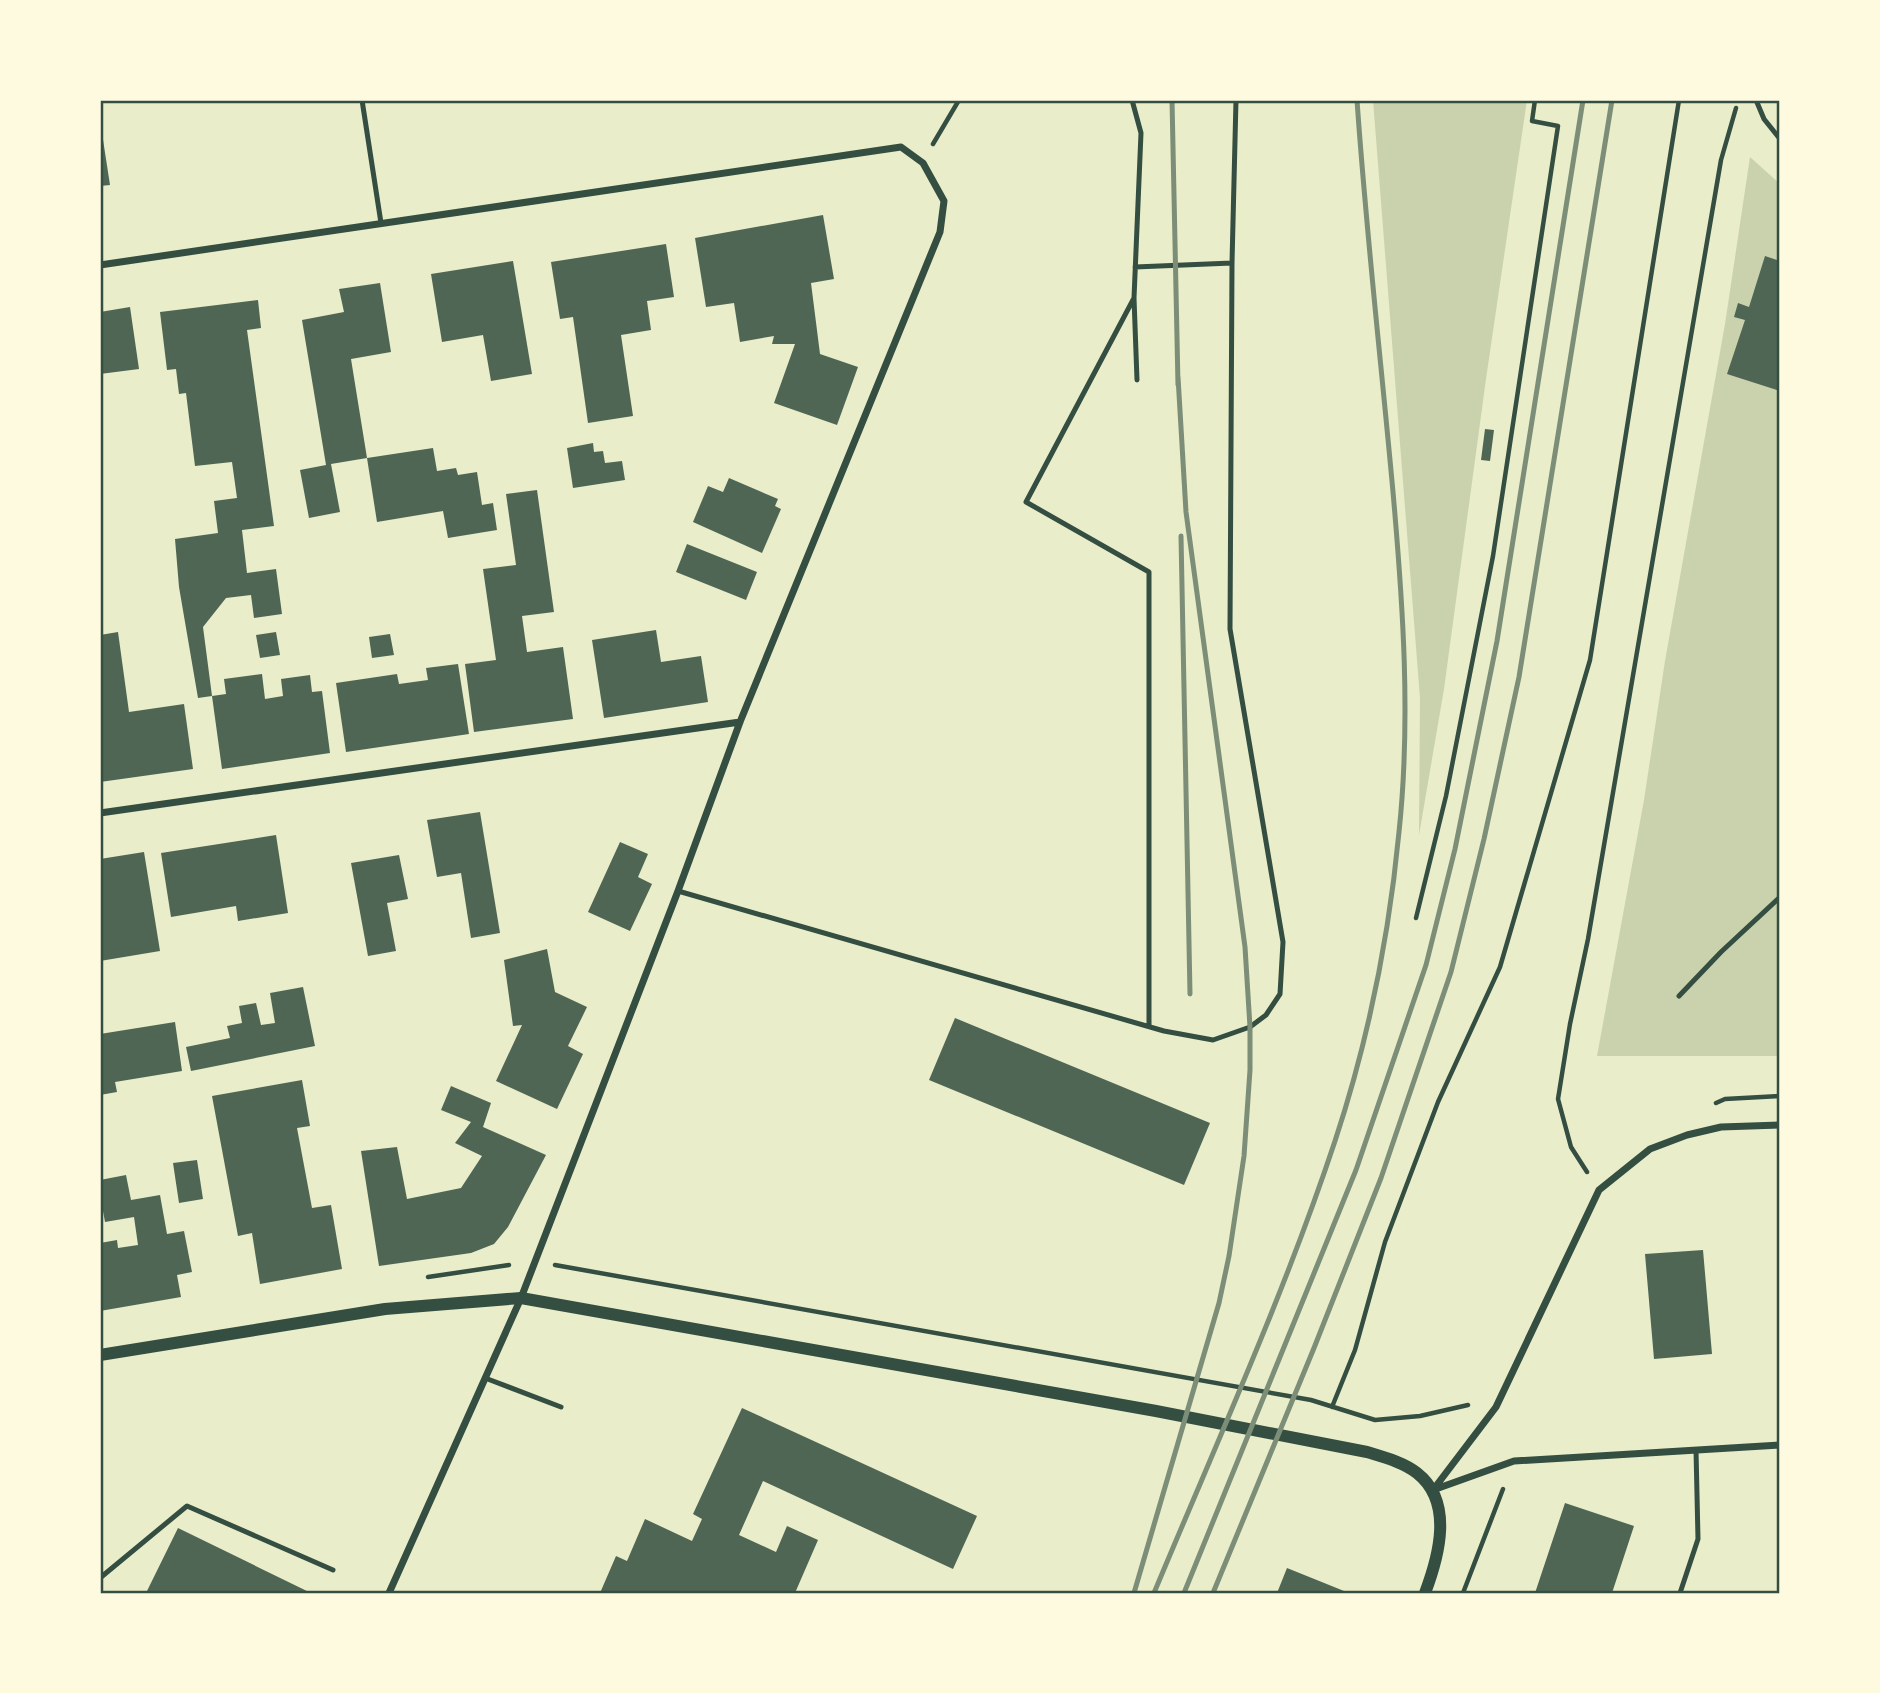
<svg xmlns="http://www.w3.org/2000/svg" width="1880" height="1693" viewBox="0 0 1880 1693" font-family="Cabin,sans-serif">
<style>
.green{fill:#cad2ad}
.building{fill:#4f6655}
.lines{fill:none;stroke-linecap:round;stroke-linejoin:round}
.path{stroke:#344e41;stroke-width:4.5}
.service{stroke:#344e41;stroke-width:5}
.minor{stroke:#344e41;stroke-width:7}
.tertiary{stroke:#344e41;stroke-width:12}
.rail{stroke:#7c8e77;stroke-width:5}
.neatline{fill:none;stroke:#344e41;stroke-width:2.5}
</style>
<rect width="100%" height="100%" fill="#e9edc9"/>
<path class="green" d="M1373,100h154l-41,279 -42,310 -25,146 1,-137z
M1750,157l30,27v872h-183l47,-256 21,-139 60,-337z"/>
<path class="building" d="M100,120l10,65 -10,1z
M823,215l11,64 -23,4 9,71 38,13 -21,58 -63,-22 21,-59h-23l2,-8 -34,6 -6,-39 -28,4 -11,-69z
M666,244l8,53 -27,4 4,29 -30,5 12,81 -45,7 -15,-106 -13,2 -9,-57z
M1765,256l15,5v130l-53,-17 18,-54 -11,-3 4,-14 11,4z
M513,261l19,113 -41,7 -8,-46 -41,7 -11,-68z
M380,283l11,69 -40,7 16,99 66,-10 4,23 19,-3 2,7 19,-3 5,33 11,-2 4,27 -49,8 -5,-27 -66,11 -10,-64 -36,6 9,48 -31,6 -9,-48 26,-5 -24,-145 42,-8 -5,-23z
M258,300l3,28 -14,2 27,196 -32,4 5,43 29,-4 6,45 -28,4 -3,-23 -25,3 -23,29 9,69 -14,2 -19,-111 -4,-48 43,-6 -4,-32 23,-3 -5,-36 -37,4 -9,-73 -7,1 -3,-25 -9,1 -7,-58z
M130,307l9,62 -39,5v-62z
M1485,429l9,1 -4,31 -9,-1z
M593,443l1,9 9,-1 2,12 17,-2 3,19 -52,8 -6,-40z
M729,478l49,21 -3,7 6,3 -19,44 -69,-31 15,-36 15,6z
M537,490l17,122 -32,4 5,36 36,-5 10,72 -99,13 -9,-68 31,-4 -13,-91 33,-4 -10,-71z
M687,544l70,28 -11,28 -70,-28z
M656,630l5,32 40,-6 7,46 -104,16 -12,-78z
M118,632l11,80 55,-8 9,65 -93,13v-147z
M276,632l4,23 -20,3 -4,-23z
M390,634l4,21 -22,3 -3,-21z
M458,664l11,70 -123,18 -10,-69 61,-9 2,10 29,-4 -2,-12z
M262,674l3,25 18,-3 -2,-17 29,-4 2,17 10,-1 8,62 -108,16 -10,-73 14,-2 -2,-15z
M480,812l20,121 -29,5 -10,-65 -24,4 -10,-57z
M276,835l12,78 -50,8 -2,-15 -65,11 -10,-64z
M620,842l28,12 -10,23 14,7 -22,47 -42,-19z
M144,852l16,99 -60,10v-102z
M399,855l9,44 -21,4 9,48 -28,5 -17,-93z
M547,949l8,43 32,15 -19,39 15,8 -26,55 -61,-28 26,-56 -9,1 -9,-66z
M303,987l12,59 -124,25 -5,-24 44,-9 -3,-12 15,-3 -3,-17 17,-3 5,22 14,-2 -5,-30z
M955,1018l255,105 -26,62 -255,-105z
M175,1022l7,49 -67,11 2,10 -17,3v-61z
M302,1080l8,46 -13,2 15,80 19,-3 11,64 -82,15 -8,-51 -14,3 -26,-140z
M451,1086l40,17 -8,24 63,28 -38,72 -14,17 -23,9 -92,13 -18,-115 36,-4 10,52 54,-11 21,-32 -27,-13 16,-21 -30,-12z
M197,1160l6,39 -24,4 -6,-40z
M126,1175l5,25 29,-5 7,39 17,-3 8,41 -15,3 4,22 -81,14v-68l17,-3 1,8 20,-3 -4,-28 -29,5 -2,-11 -3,1v-32z
M1703,1250l9,104 -58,5 -9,-105z
M742,1408l235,108 -24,53 -190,-88 -24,54 37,17 11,-26 31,14 -23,53h-195l16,-37 11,5 18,-42 47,22 10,-22 -9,-5z
M1565,1503l69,23 -22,67h-77z
M178,1528l133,65h-165z
M1287,1568l62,25h-72z"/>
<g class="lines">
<path class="path" d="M933,144l26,-44
M1416,918l30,-122 47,-240 65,-430 -26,-5 3,-21
M1716,1103l9,-4 55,-3
M1587,1172l-16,-25 -13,-48 12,-75 18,-85 133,-779 15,-52
M555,1265l756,135 64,20 45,-4 48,-11
M428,1277l81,-12
M1332,1407l23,-57 30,-108 53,-140 62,-135 90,-307 89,-560
M1463,1593l40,-104"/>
<path class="service" d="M362,100l19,123
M1132,100l9,33 -7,165 3,82
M1756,100l8,19 16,20
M1135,267l97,-4
M1134,298l-108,204 123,70v454
M678,891l486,140 49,9 37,-13 16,-12 14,-21 3,-52 -53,-313 2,-366 4,-163
M1679,996l42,-44 59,-55
M485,1378l76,29
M100,1578l87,-72 146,64
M1680,1593l18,-54 -2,-89"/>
<path class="minor" d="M100,265l801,-118 22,16 21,38 -4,31 -200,490 -62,169 -157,407 -132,295
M100,813l640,-91
M1433,1490l63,-83 103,-217 51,-41 37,-14 34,-8 59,-2
M1433,1490l81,-29 266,-16"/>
<path class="tertiary" d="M100,1355l285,-46 136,-11 635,113 211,41c16,5 36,10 50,21 37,29 22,83 8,120"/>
<path class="rail" d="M1172,100l6,285
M1181,536l9,458
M1134,1593l85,-290 10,-47 15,-100 6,-86v-43l-5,-80 -59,-435 -8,-135
M1154,1593c62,-149 130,-298 181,-452 33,-100 54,-204 64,-309 12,-113 4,-227 -6,-340 -12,-131 -27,-261 -36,-392
M1184,1593l172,-423 70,-205 29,-116 42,-208 86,-541
M1213,1593l101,-245 67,-170 70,-206 33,-133 35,-162 93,-577"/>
</g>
<rect width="1880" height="1693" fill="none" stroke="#fefae0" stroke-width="203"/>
<rect x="102" y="102" width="1676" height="1490" class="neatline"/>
</svg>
